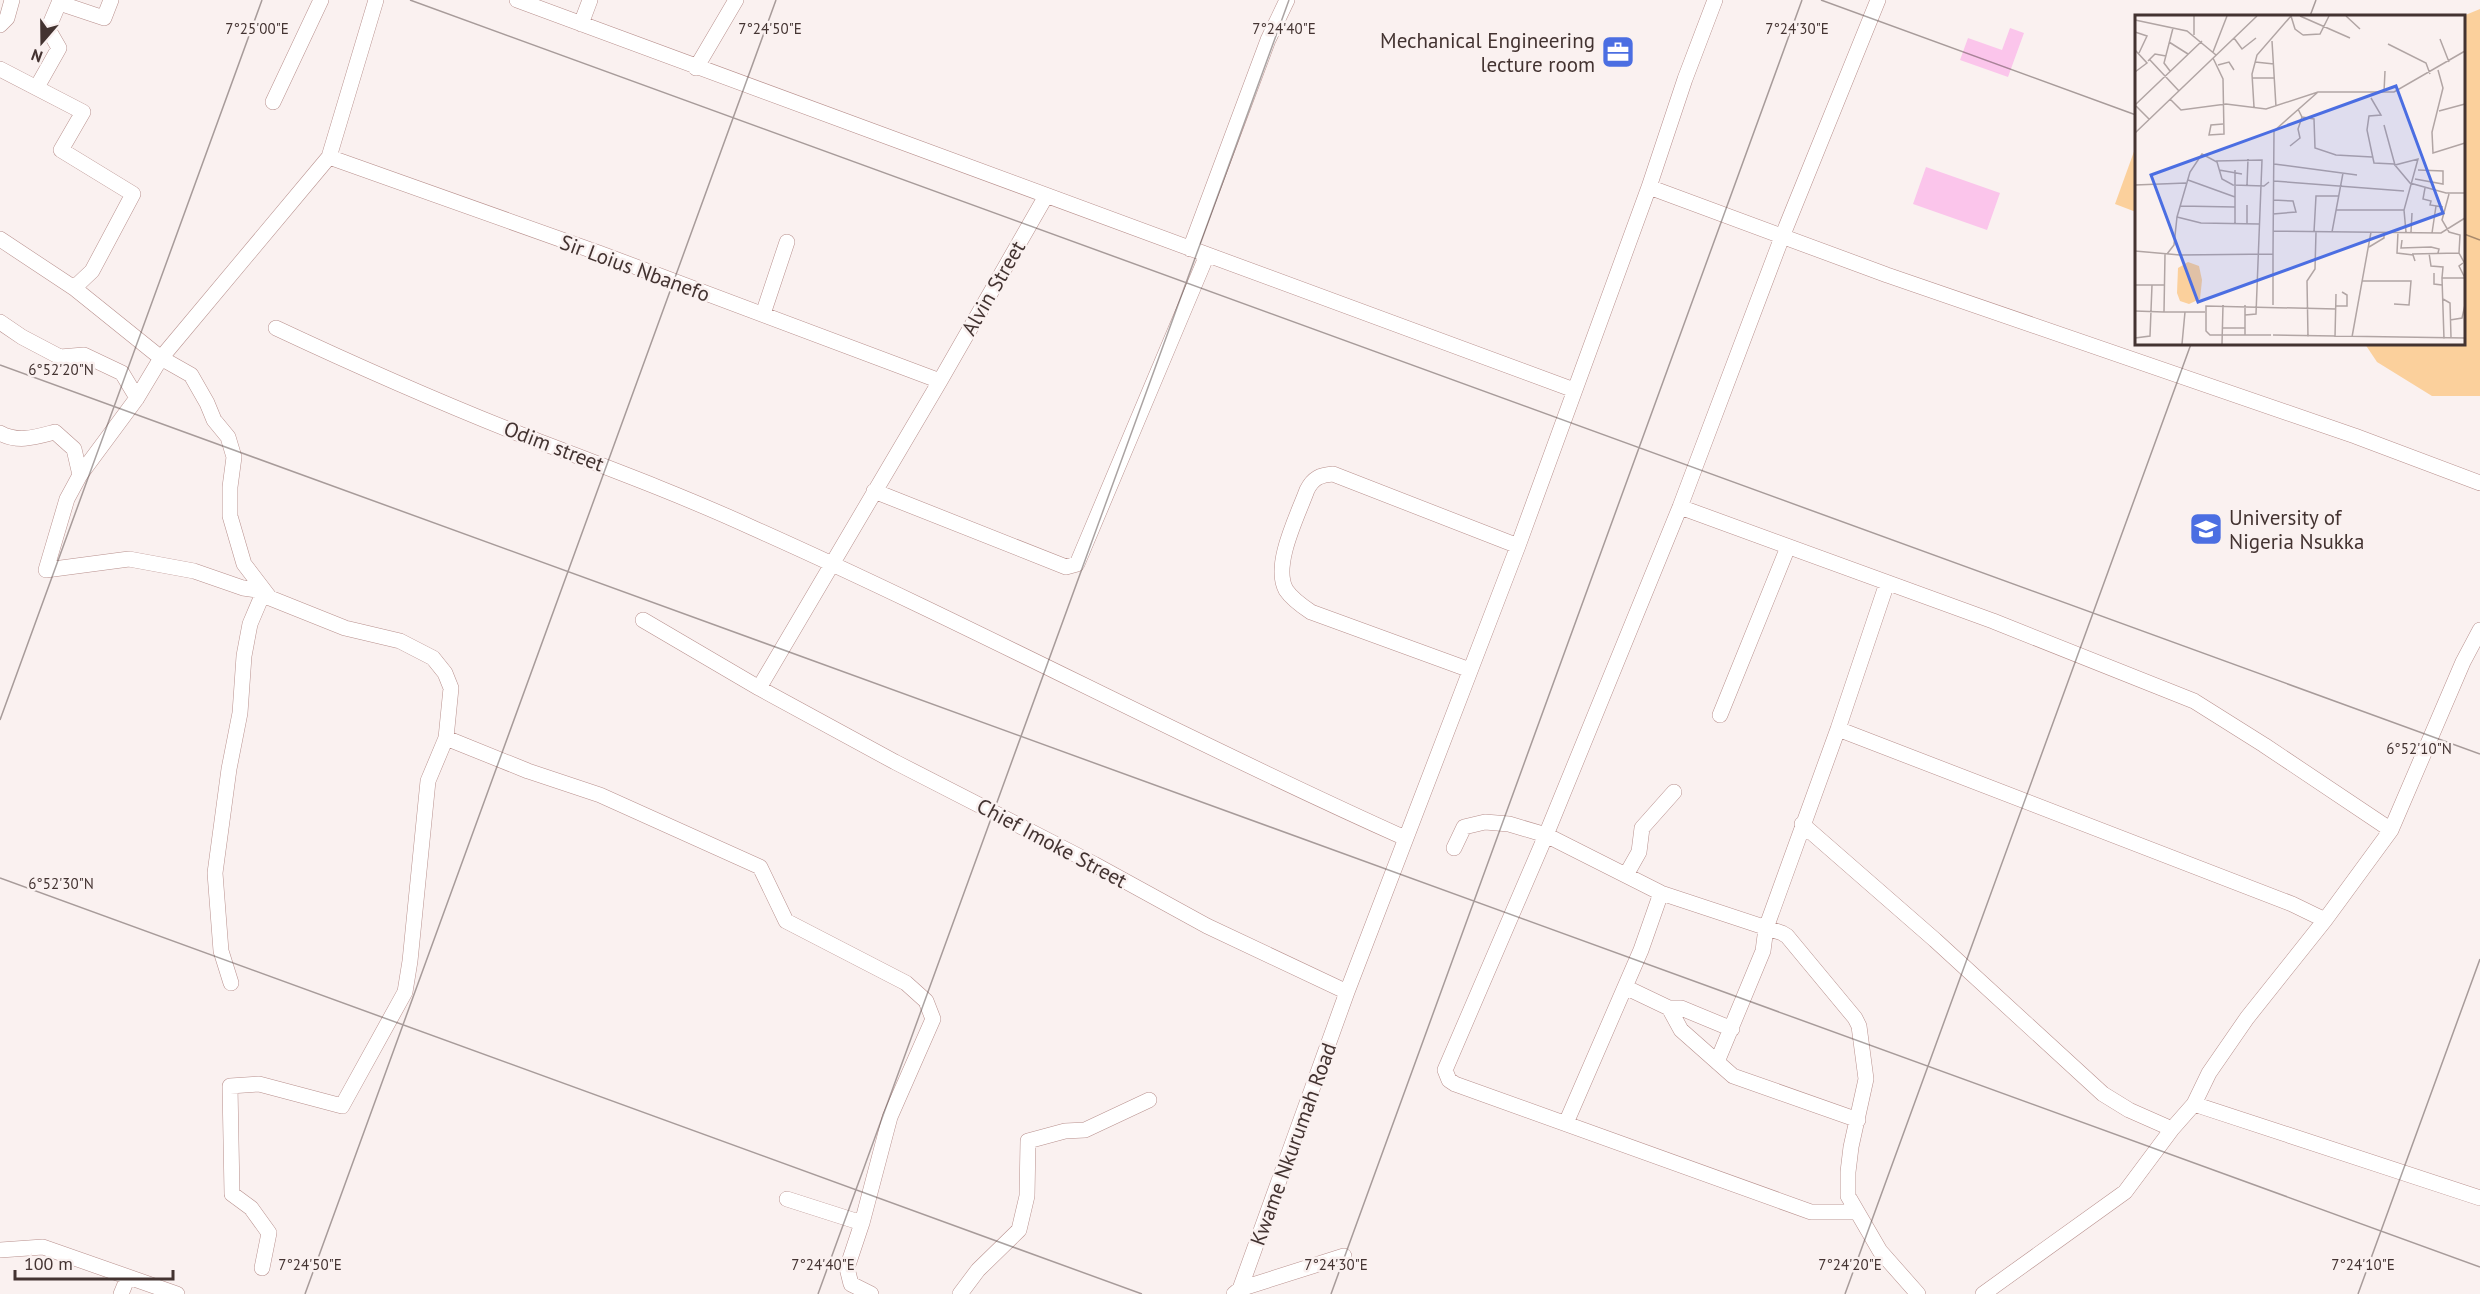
<svg xmlns="http://www.w3.org/2000/svg" width="2480" height="1294" viewBox="0 0 2480 1294" font-family="'PT Sans',sans-serif">
<style>
.green{fill:#fbd09c}
.water{fill:#fbc5eb}
.lines{fill:none;stroke-linecap:round;stroke-linejoin:round}
.minor-casing{stroke:#b8908d;stroke-width:16}
.minor{stroke:#fff;stroke-width:15}
.ticks{fill:none;stroke:#433331;stroke-width:1.5;stroke-opacity:0.45}
.labels{text-anchor:middle;dominant-baseline:central;stroke-width:5;stroke-linejoin:round;paint-order:stroke}
.poi-label{font-size:21px;fill:#433331;stroke:#faf1f0;text-anchor:end}
.street-label{font-size:21px;fill:#433331;stroke:#faf1f0}
.inset-road{fill:none;stroke:#b1a5a4;stroke-width:1.5}
.view{fill:#4b6ee2;fill-opacity:0.15;stroke:#4b6ee2;stroke-width:3}
.inset-edge{fill:none;stroke:#433331;stroke-width:3}
.ticks-label{font-size:15px;text-anchor:middle;fill:#433331;stroke:#faf1f0;stroke-width:5;stroke-linejoin:round;paint-order:stroke}
</style>
<rect width="100%" height="100%" fill="#faf1f0"/>
<path class="green" d="M2480,9v387h-48l-55,-34 -12,-18h99l-1,-328z
M2136,146v66l-21,-8z"/>
<path class="water" d="M2010,28l14,5 -16,44 -48,-17 8,-22 34,12z
M1926,167l74,26 -13,37 -74,-26z"/>
<g class="lines">
<g class="minor-casing">
<path id="minor" d="M517,0l1057,390
M581,24l9,-24
M0,25l7,-7 5,-18
M696,68l40,-68
M0,69l83,43 -22,38 72,44 -41,77 -18,17
M37,87l22,-39 -11,-19 11,-26 45,15 7,-18
M273,102l48,-102
M329,157l270,96 341,128
M1649,187l36,-108 30,-79
M0,239l74,49 87,70 30,17 16,28 7,17 14,17 6,20 -4,30v29l14,48 26,34 75,30 55,13 33,17 12,15 6,15 -5,50 -18,43 -18,180 -5,31 -63,114 -83,-22 -29,2 2,108 19,14 18,25 -7,35
M1190,249l78,-209 19,-40
M763,314l24,-72
M0,322l22,15 38,20 24,-2 38,18 15,25
M276,328c81,38 163,74 246,107 78,30 155,58 231,93 220,98 433,212 652,310
M0,433c18,10 36,4 55,-1l19,17 6,26
M874,491l192,76 11,-3 130,-309
M1680,507l313,114 201,80 70,44 127,85
M643,620l116,68 136,74 199,102 113,62 140,66
M1470,670l-159,-58c-9,-6 -19,-13 -25,-22 -14,-25 12,-75 21,-100 6,-12 13,-15 26,-16l185,72
M759,688l181,-307 106,-185
M1720,715l68,-168
M1838,729l454,175 33,16
M446,738l82,33 72,24 160,72 26,54 120,62 20,18 7,18 -43,98 -28,106 -15,45 4,16 20,10
M1802,824l133,116 168,154 26,16 43,19
M1454,848l10,-21 21,-5 24,2 37,11 115,58 121,40 5,3 68,82 4,8 7,53 -15,68 -3,25v24l32,55 38,43
M1626,875l13,-23 3,-24 32,-36
M231,983l-10,-32 -6,-78 14,-104 11,-56 4,-57 6,-32 14,-33 -21,-3 -49,-17 -65,-12 -83,11 21,-71 13,-24 57,-77 24,-40 168,-201 47,-157
M1625,987l44,21h12l51,21
M1669,1008l12,22 52,46 125,44
M1717,1062l46,-111 3,-23 72,-199 49,-146
M2194,1104l286,94
M1566,1123l75,-173 20,-57
M787,1199l75,24
M1857,1212h-46l-356,-128 -6,-4 -4,-10 101,-235 134,-328 102,-270 96,-237
M0,1250l43,-3 134,47
M1240,1289l104,-33
M121,1294l7,-17
M960,1294l18,-24 41,-40 8,-34 1,-55 37,-10 20,-1 64,-30
M1234,1294l6,-5 107,-297 171,-446 131,-359 238,88 468,161 125,47
M1983,1294l142,-102 47,-63 22,-25 15,-31 38,-55 78,-98 66,-90 72,-168 17,-32"/>
</g>
<use href="#minor" class="minor"/>
</g>
<path class="ticks" d="M410,0l2070,754M1821,0l315,115M2310,16l6,-16M2464,234l16,6M0,365l2480,902M0,720l262,-720M0,878l1142,416M305,1294l471,-1294M818,1294l471,-1294M1331,1294l471,-1294M1845,1294l346,-950M2358,1294l122,-335"/>
<defs>
<g id="office-square" transform="scale(1.725)"><rect x="-9" y="-9" width="18" height="18" rx="4" fill="#4b6ee2" stroke="#faf1f0"/><path d="M-6-3h4V-5.5h4V-3h4V5H-6ZM-1-4.5V-3h2v-1.5ZM-6 0V1H6V0Z" fill="#fff"/></g>
<g id="university-square" transform="scale(1.725)"><rect x="-9" y="-9" width="18" height="18" rx="4" fill="#4b6ee2" stroke="#faf1f0"/><path d="M0-5L7-2L0 1L-7-2ZM-4 1L0 2.5L4 1V4Q0 6-4 4Z" fill="#fff"/></g>
</defs>
<g fill-rule="evenodd">
<use href="#office-square" x="1618" y="52"/>
<use href="#university-square" x="2206" y="529"/>
</g>
<g class="labels">
<g class="poi-label">
<text x="1595" y="40">Mechanical Engineering<tspan x="1595" dy="24">lecture room</tspan></text>
<text x="2229" y="517" text-anchor="start">University of<tspan x="2229" dy="24">Nigeria Nsukka</tspan></text>
</g>
<g class="street-label">
<text transform="translate(635 268) rotate(20)">Sir Loius Nbanefo</text>
<text transform="translate(993 288) rotate(-60)">Alvin Street</text>
<text transform="translate(554 446) rotate(21)">Odim street</text>
<text transform="translate(1052 843) rotate(28)">Chief Imoke Street</text>
<text transform="translate(1293 1144) rotate(-70)">Kwame Nkurumah Road</text>
</g>
</g>
<g transform="translate(2135 15)">
<rect width="330" height="330" fill="#faf1f0"/>
<path d="M53,247l11,4 3,14 -2,19 -11,5 -9,-3 -3,-8 1,-25z" fill="#fbd09c"/>
<path class="inset-road" d="M156,1l4,13 8,6M165,1l50,22M211,1l14,13M0,5l52,11 29,24M0,17l12,4 -8,17M59,20v-19M168,20l17,-1 9,-18M99,23l8,11 14,-11M305,24l9,23M137,26l4,66M34,27l19,12M253,29l38,19 4,11M0,35l12,13 -12,9M78,37l14,-36M78,43l10,21 1,55 -15,1 2,-10 12,-1M15,45l29,31M13,46l7,-7 11,2M120,47l19,2M83,50l11,-3 5,8M303,55l5,18 -11,44 1,21 32,-10M35,56l-6,-8 9,-35M117,63h22M249,77l1,-21M236,83l10,17 -12,1 -2,14 7,33 20,1 16,19 36,10h19M35,84l11,11 45,-6 40,5 52,-17h76l71,-41M0,90l67,-64M0,90l14,14M119,92l-2,-33 5,-19 34,-39M163,94l4,8 12,2 1,29 21,7 36,2M304,96l26,-7M249,110l11,40 23,-6 -14,51 2,22M0,118l122,-117M155,131l10,-8 -2,-9 4,-12M81,146l46,-1 -6,154 -11,1M139,149l83,11M84,155l23,4M100,155v54M280,164l28,5v-13l-25,-1M53,165l47,17M139,166l130,10M0,170l51,-2M112,170l1,-26M290,173l-2,11 8,2 -1,4 13,2M314,179l-7,26 7,12 11,3 -1,18 6,11M45,191l55,1M201,195h68M138,199l23,-2 -3,-11 -20,-1M42,202l24,6 58,1M112,209v-19M138,216l168,2 24,-15M179,217l2,-36h23M197,217l11,-59M263,217l-1,21 16,2 2,6M276,217l1,-19M297,218l4,-27M267,225l-1,8 30,-1 8,2 -1,4M234,232l15,-9v-6M0,236l45,4 93,-1 1,-123 44,-39M294,238l2,13 12,1 -1,11M30,239l-1,58h41M32,239l7,-9 3,-28 13,-45 12,-18 15,8 5,17 11,6 31,1 5,-4M277,239l47,-1M328,248l-4,3 6,12M299,258v11l8,1M227,266h49l-2,24 -15,-1M0,270h30M308,284l7,4 1,34M138,290v-51M201,291h11v-11l-5,-3M0,296l29,1M315,305l12,-2 3,-13M88,313h22v7M110,313v-23M136,320h-61l-4,-4v-25l130,3M138,320l192,3M173,322l-1,-56 8,-12 1,-37M200,322l1,-43M217,322l19,-105M0,323l15,-2 2,-51M309,324l-2,-61h23M47,329l3,-32M87,329l1,-39"/>
<path class="view" d="M261,71l47,127 -245,89 -47,-127z"/>
<rect width="330" height="330" class="inset-edge"/>
</g>
<g class="ticks-label">
<text x="257" y="34">7°25'00"E</text>
<text x="770" y="34">7°24'50"E</text>
<text x="1284" y="34">7°24'40"E</text>
<text x="1797" y="34">7°24'30"E</text>
<text x="61" y="375">6°52'20"N</text>
<text x="2419" y="754">6°52'10"N</text>
<text x="61" y="889">6°52'30"N</text>
<text x="310" y="1270">7°24'50"E</text>
<text x="823" y="1270">7°24'40"E</text>
<text x="1336" y="1270">7°24'30"E</text>
<text x="1850" y="1270">7°24'20"E</text>
<text x="2363" y="1270">7°24'10"E</text>
</g>
<g transform="translate(42 42) rotate(200)" stroke="#faf1f0" stroke-width="4.5" paint-order="stroke">
<path d="M0-4.5L10 22L0 15L-10 22Z" fill="#433331"/>
<text y="-9" font-size="16" font-weight="bold" text-anchor="middle" fill="#433331">N</text>
</g>
<path d="M15 1270v9h158v-9" fill="none" stroke="#433331" stroke-width="3"/>
<text x="24" y="1270" font-size="18" fill="#433331" stroke="#faf1f0" stroke-width="4.5" paint-order="stroke">100 m</text>
</svg>
